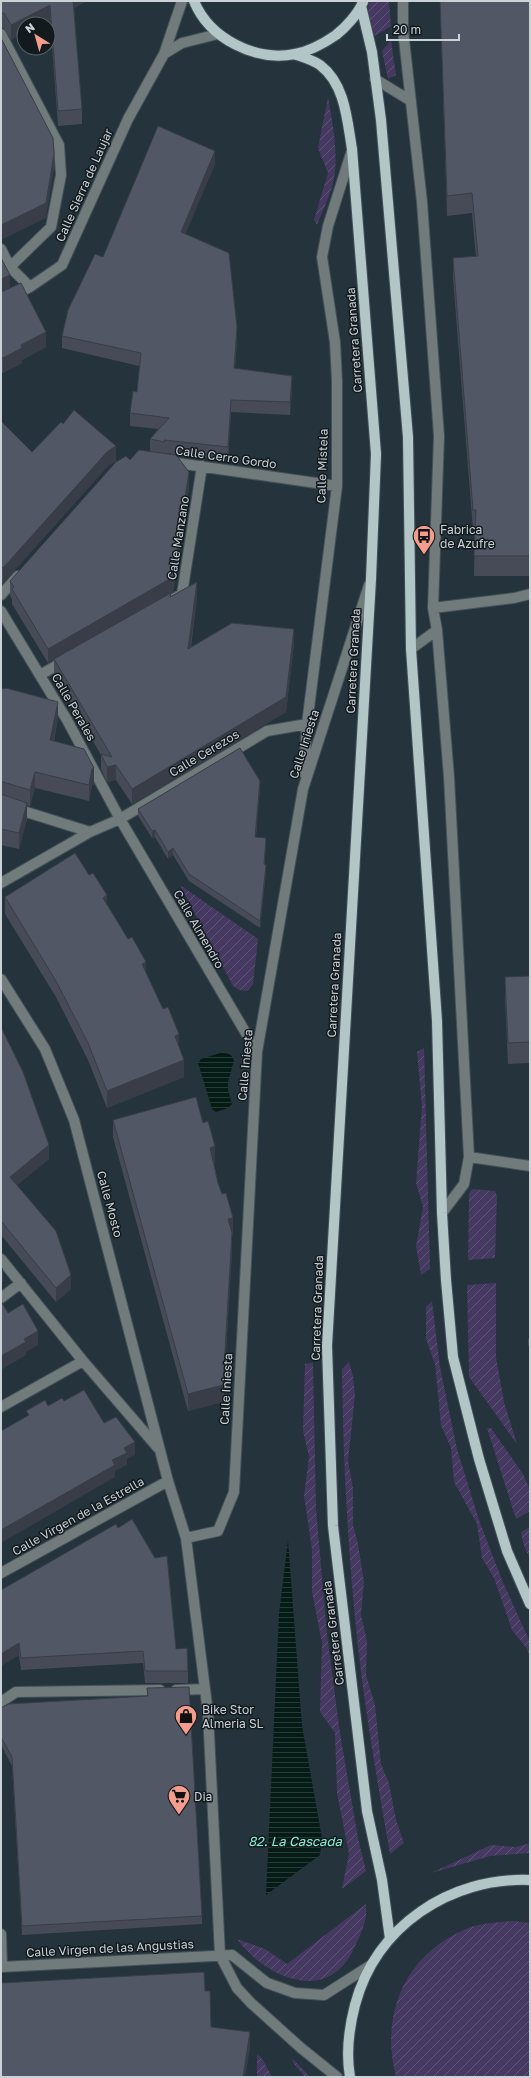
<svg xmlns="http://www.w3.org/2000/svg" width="531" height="2078" viewBox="0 0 531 2078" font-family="'Golos Text',sans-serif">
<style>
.garden{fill:url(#garden-furrows)}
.water{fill:url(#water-rules)}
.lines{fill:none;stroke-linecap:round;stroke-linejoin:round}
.minor-casing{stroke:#435058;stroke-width:12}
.major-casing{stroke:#435058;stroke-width:12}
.minor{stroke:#727b7c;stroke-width:10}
.major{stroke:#b2c5c7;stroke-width:10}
.wall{fill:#464b57}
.shaded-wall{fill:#393d47}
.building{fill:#515765;stroke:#393d47}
.labels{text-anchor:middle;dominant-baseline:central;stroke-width:3;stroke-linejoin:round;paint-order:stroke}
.street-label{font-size:12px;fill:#cad2d8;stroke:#131a1e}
.poi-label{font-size:12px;fill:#cad2d8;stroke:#131a1e;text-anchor:start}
.water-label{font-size:13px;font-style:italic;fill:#84eed1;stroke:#131a1e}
</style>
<defs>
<pattern id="garden-furrows" width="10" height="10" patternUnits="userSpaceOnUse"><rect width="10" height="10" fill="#463961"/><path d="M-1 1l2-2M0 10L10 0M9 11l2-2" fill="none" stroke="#5f5577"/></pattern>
<pattern id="water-rules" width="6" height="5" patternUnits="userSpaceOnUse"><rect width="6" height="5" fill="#051b15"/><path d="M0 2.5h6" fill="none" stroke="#283b36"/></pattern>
</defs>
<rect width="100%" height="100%" fill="#25333c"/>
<path class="garden" d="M370,1h19l2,25 -16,10c-3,-11 -10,-24 -5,-35z
M391,40l5,35 -8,4 -6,-28z
M328,97c5,28 12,62 4,90 -4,13 -10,25 -15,38l-3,-5 14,-47 -10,-25z
M180,885l78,54 -5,45 -5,7 -9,-1 -6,-4z
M424,1048l6,221 -9,6 -5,-29 7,-39 -7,-24 6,-76 -5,-55z
M472,1189l23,2 2,5 -2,62 -27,2 1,-67z
M496,1283v74l8,45 13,42 -48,-67 -2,-92z
M432,1301l8,66 17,82 22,71 23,60 28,62v16l-3,-9 -15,-19 -18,-52 -12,-20 -5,-34 -23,-42 -3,-34 -10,-23 -6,-61 -9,-25v-32z
M349,1362l4,14 2,19 -7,66 5,27v37l5,19 6,38 -3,33 6,26 -1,34 9,30 6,59 8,19 7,37 8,23 -14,11c-12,-68 -24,-137 -32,-207 -10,-92 -15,-185 -16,-278z
M313,1363l3,145 11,127 13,98 18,105 8,33 -24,18 7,-35 -12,-61 -2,-60 -15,-21 2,-69 -10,-51v-43l-8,-53 5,-39 -6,-26 2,-67z
M487,1428h4l32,46 7,16v21l-14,8z
M530,1527v32l-6,-13 -3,-14z
M530,1843v10l-40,3 -59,17 60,-28 25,2z
M366,1904c2,16 -5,30 -12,44 -25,57 -88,31 -117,-9l28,10 22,15z
M513,1921l17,2v154h-134c-17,-65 11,-126 75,-150 13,-4 28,-5 42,-6z
M257,2054l6,6 9,17h-15z
M292,2058l18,19h-5l-11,-13z"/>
<path class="water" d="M223,1052l8,3 3,5 -6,22v8l4,14 -4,4 -12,4 -4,-3 -14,-46 3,-4z
M288,1540l14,186 20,112 -2,17 -54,40 13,-281z"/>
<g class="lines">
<g class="minor-casing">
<path id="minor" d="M403,1v29l19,172 17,234 -6,172 4,22 12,147 20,380 -5,27 -22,29
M1,34l58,111 2,30 -10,52 -41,40
M164,54l18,-11 36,-9
M375,79l36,22
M1,249l9,18 20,20
M1,301l29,-14 32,-22 66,-146 36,-65 18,-53
M170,462l167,24
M1,595l17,-19
M173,599l9,-5 20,-128
M433,608l81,-10 16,-4
M1,611l66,109 53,99 137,233
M411,649l26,-19
M40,675l26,-15
M304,773l3,-49 30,-238v-105l-2,-39 -13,-85 6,-31 24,-76
M1,804l89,28
M1,883l89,-51 30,-13 147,-88 40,-7
M1,979l44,70 29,71 94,361 18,57 22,175 12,242 17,33 14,15 50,45 36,29
M469,1157l61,9
M1,1259l82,102 75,87
M1,1298l20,-15
M1,1407l82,-46
M186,1538l32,-7 16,-39 23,-440 46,-263 66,-204
M1,1573l167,-92
M176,1690l29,-1
M1,1702l15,-10 144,-2
M1,1934l1,33
M1,1967l231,-12 35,28 28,10 29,2 47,-30"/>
</g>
<g class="major-casing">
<path id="major" d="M194,1c15,37 61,61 101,53 15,-3 28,-10 41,-19 10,-8 22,-21 27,-33
M361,6l11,46 9,68 27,317 3,212 26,372 5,192 4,67 7,77 26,102 28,92 23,53
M294,54c8,3 19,6 26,11 25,19 27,54 32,84l24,305 -5,125 -44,767 6,180 34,285 15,69 8,59
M350,2077c-4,-23 -1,-49 5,-72 21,-79 95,-128 175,-125"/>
</g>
<use href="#minor" class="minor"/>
<use href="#major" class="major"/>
</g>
<path class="wall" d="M1,1h86l-13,7 8,101v15l-24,2 -8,-106 -8,4h-18l-13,16 -7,-12h-3z
M440,1h90v575h-56l1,-46h-2l-20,-252v-20l23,-1 -4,-44 -25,3z
M215,164l-30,70 52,106 -2,28 57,21 -2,26 -59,-3 -3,48 -63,-7 24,34 -16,105 -2,1v3l26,1 -6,51 103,-4 -8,68 -154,92 -16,-24 -9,2 -6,-13v-15v1l-47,-81v-15l-6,4 -36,-59v-5l-2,-4v-14l120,-121 20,-9v-12l8,-10 -28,-3v-13l7,-21 2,-26 -77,-18v-12l41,-79z
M1,258l9,31 36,58 -24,13v3l-19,10 -2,-2z
M1,421l31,31 84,9 -9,6 -104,116 -2,-2z
M1,689l57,29 -4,23 40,44h-2l-3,16 -54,-13 -5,18 -3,-1v14l-8,30 -18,-4z
M260,788l-4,49 10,8 -2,19 2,7 -6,57 -71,-47 -16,-26 -5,4 -13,-22 -3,1 -14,-22v-7z
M5,897l102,8 39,68 33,75 5,29 -77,31 -19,-48 -32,-63 -51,-83z
M530,976v87l-22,1 -3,-66v-21z
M1,1027l48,132 -32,26 54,104 -15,13 -55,-67z
M113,1120l90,3 12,40 -1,1 4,19 15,52h-1v15l-9,152 -35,9 -75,-274z
M530,1338v11l-2,-4v-6z
M1,1590l175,59 12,22v12h-43l-2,-20 -122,7 -2,-15 -18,11z
M147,1688l55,228v8l-180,11 -10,-169 -11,-21v-37l146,-12z"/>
<path class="shaded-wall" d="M73,1h14l-14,7z
M50,5v15l-8,4h-18v9l-13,7v-15z
M215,151v13l-34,81v-13z
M54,154v15l-8,49 -45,22v-15z
M10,275v15l-9,4v-15z
M237,327v13l-3,41v-13z
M46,332v15l-24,13v3l-19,10v-15l18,-13z
M292,376v13l-2,26v-13z
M231,400v12l-3,48v-13z
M116,446v15l-9,6 -104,116v-15l104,-116z
M189,472v15l-16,105 -2,1v15l-1,-11 1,-4 -123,70v-14z
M197,582v15l-9,67v-15z
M294,629v15l-8,68 -154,92v-15z
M58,702v16l-8,38v-16z
M116,765v15l-9,2v-15z
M94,768v17h-2l-3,16v-16l3,-16z
M35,772v16l-5,18v-16z
M260,781v7l-5,56v-7z
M27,803v16l-8,30v-16z
M155,830v7l-3,1v-7z
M266,838v7l-2,26v-7z
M173,848v7l-5,4v-7z
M266,865v6l-6,57v-7z
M107,895v17l-4,-14z
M146,962v17l-4,-15z
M179,1034v17l-4,-15z
M184,1060v17l-77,31v-17z
M49,1145v14l-39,32v-14z
M215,1146v17l-5,2v-17z
M233,1218v17h-1v15l-9,152 -35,9v-17l40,-175z
M3,1268v14l-2,1v-14z
M71,1275v14l-15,13v-14z
M38,1331v14l-12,7v3l-25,15v-14l23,-17z
M135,1442v13l-8,4v6l-12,6v6l-114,66v-13l111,-70 12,-12z
M19,1643v12l-18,11v-12z
M250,2032v17l-5,28h-2z"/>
<path class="building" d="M1,1h72l9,108 -24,2 -8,-106 -39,20 -7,-12h-3z
M440,1h90v555h-56l2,-46h-3l-20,-252 25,-2 -6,-63 -25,3z
M1,38l52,100 1,16 -8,49 -45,22z
M158,126l57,25 -34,81 48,21 8,74 -3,41 58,8 -2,26 -59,-2 -3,47 -64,-7 1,2 -15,-3 19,-21 -39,-5 3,-22 4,1 4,-39 -79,-17 6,-26 27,-56 8,3z
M1,258l9,17 -9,4z
M21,283l25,49 -25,13 1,3 -19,10 -2,-2v-64z
M74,410l42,36 -9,6 -104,116 -2,-2v-145l31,31 29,-30 2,2z
M139,450l37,5 13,17 -16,105 -125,72 -36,-60 2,-2 -4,-6 106,-119 10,-6 4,4z
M197,582l-9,67 44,-26 62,6 -8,68 -154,92 -16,-24 -9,2 -6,-13 11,3 -58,-98 117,-66 -1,4z
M6,688l52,14 -8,38 34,9 10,19 -2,1 -3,16 -54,-13 -5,18 -27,-8h-2v-93z
M240,748l20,33 -5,56 11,1 -2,26 2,1 -6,56 -71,-47 -16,-26 -5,4 -13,-22 -3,1 -14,-22z
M1,794l26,9 -8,30 -18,-4z
M75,853l14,22 4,-2 14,22 -4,3 25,41 4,-2 14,25 -4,2 21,45 5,-2 11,27 -4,2 9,24 -77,31 -19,-48 -32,-62 -51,-84z
M530,976v66l-22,1 -3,-66z
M1,1027l22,45 26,73 -39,32 46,54 15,44 -15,13 -55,-67z
M196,1097l7,26 5,-2 7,25 -5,2 8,35 4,11 4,-1 7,25 -5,1 4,14 -9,152 -35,9 -75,-274z
M1,1301l7,12 15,-9 15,27 -14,8 2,3 -25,14z
M84,1390l20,33 12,-6 19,25 -11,6 3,5 -15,7 3,5 -114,65v-99l28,-16 -3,-4 19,-11 3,6 14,-8 2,3z
M132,1519l23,39 12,-2 9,93 11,-1 1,23h-43l-2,-20 -122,7 -2,-15 -18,11v-64l115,-66 2,4z
M189,1687l13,229 -180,10 -10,-169 -11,-20v-29l7,-4 140,-8 -1,-8z
M204,1972l1,19h5l1,36 39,5 -7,45h-242v-94z"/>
<defs>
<g id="bus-pin" transform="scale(1.15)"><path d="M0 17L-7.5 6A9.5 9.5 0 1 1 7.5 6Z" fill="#f49d8d" stroke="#131a1e"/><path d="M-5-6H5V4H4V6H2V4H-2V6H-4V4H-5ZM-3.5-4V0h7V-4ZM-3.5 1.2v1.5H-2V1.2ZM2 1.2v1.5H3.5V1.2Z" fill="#111"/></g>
<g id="shop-pin" transform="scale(1.15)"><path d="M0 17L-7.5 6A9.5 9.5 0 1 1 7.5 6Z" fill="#f49d8d" stroke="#131a1e"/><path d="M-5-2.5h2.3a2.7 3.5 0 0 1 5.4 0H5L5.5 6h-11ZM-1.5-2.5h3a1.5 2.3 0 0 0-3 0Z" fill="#111"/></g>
<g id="supermarket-pin" transform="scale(1.15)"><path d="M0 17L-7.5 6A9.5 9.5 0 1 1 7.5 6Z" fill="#f49d8d" stroke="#131a1e"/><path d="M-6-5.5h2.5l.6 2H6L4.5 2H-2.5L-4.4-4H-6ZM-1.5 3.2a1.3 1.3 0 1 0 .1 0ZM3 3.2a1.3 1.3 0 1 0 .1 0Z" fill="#111"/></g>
</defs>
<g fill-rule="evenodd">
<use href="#bus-pin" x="424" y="536"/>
<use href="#shop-pin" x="186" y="1716"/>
<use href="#supermarket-pin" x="179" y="1796"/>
</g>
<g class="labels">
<g class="street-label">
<text transform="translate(84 185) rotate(-66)">Calle Sierra de Laujar</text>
<text transform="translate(354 340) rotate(-94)">Carretera Granada</text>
<text transform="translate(226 457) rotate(8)">Calle Cerro Gordo</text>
<text transform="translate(322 466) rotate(-88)">Calle Mistela</text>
<text transform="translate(178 538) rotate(-81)">Calle Manzano</text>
<text transform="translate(353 661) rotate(-87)">Carretera Granada</text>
<text transform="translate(74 707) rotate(60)">Calle Perales</text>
<text transform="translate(304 744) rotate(-72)">Calle Iniesta</text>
<text transform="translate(204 753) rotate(-31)">Calle Cerezos</text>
<text transform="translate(199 929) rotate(60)">Calle Almendro</text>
<text transform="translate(334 985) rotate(-87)">Carretera Granada</text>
<text transform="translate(245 1065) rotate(-85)">Calle Iniesta</text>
<text transform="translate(110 1204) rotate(75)">Calle Mosto</text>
<text transform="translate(317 1308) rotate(-88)">Carretera Granada</text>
<text transform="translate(226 1389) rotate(-87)">Calle Iniesta</text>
<text transform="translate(78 1516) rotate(-29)">Calle Virgen de la Estrella</text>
<text transform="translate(333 1633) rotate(-97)">Carretera Granada</text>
<text transform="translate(110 1948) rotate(-3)">Calle Virgen de las Angustias</text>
</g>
<g class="poi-label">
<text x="440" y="529">Fabrica<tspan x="440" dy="14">de Azufre</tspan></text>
<text x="202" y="1709">Bike Stor<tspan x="202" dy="14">Almeria SL</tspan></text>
<text x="194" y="1796">Dia</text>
</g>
<g class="water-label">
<text x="295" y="1841">82. La Cascada</text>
</g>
</g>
<rect width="531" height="2078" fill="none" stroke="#cad2d8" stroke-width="4"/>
<g transform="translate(36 36) rotate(323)"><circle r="19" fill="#131a1e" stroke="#5c6468"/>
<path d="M0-3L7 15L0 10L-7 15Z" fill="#f49d8d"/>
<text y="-6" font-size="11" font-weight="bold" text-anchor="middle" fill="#cad2d8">N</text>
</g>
<path d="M387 34v6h72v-6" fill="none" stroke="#cad2d8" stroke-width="2"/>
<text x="393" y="34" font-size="12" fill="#cad2d8" stroke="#131a1e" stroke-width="3" paint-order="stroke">20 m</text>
</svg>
